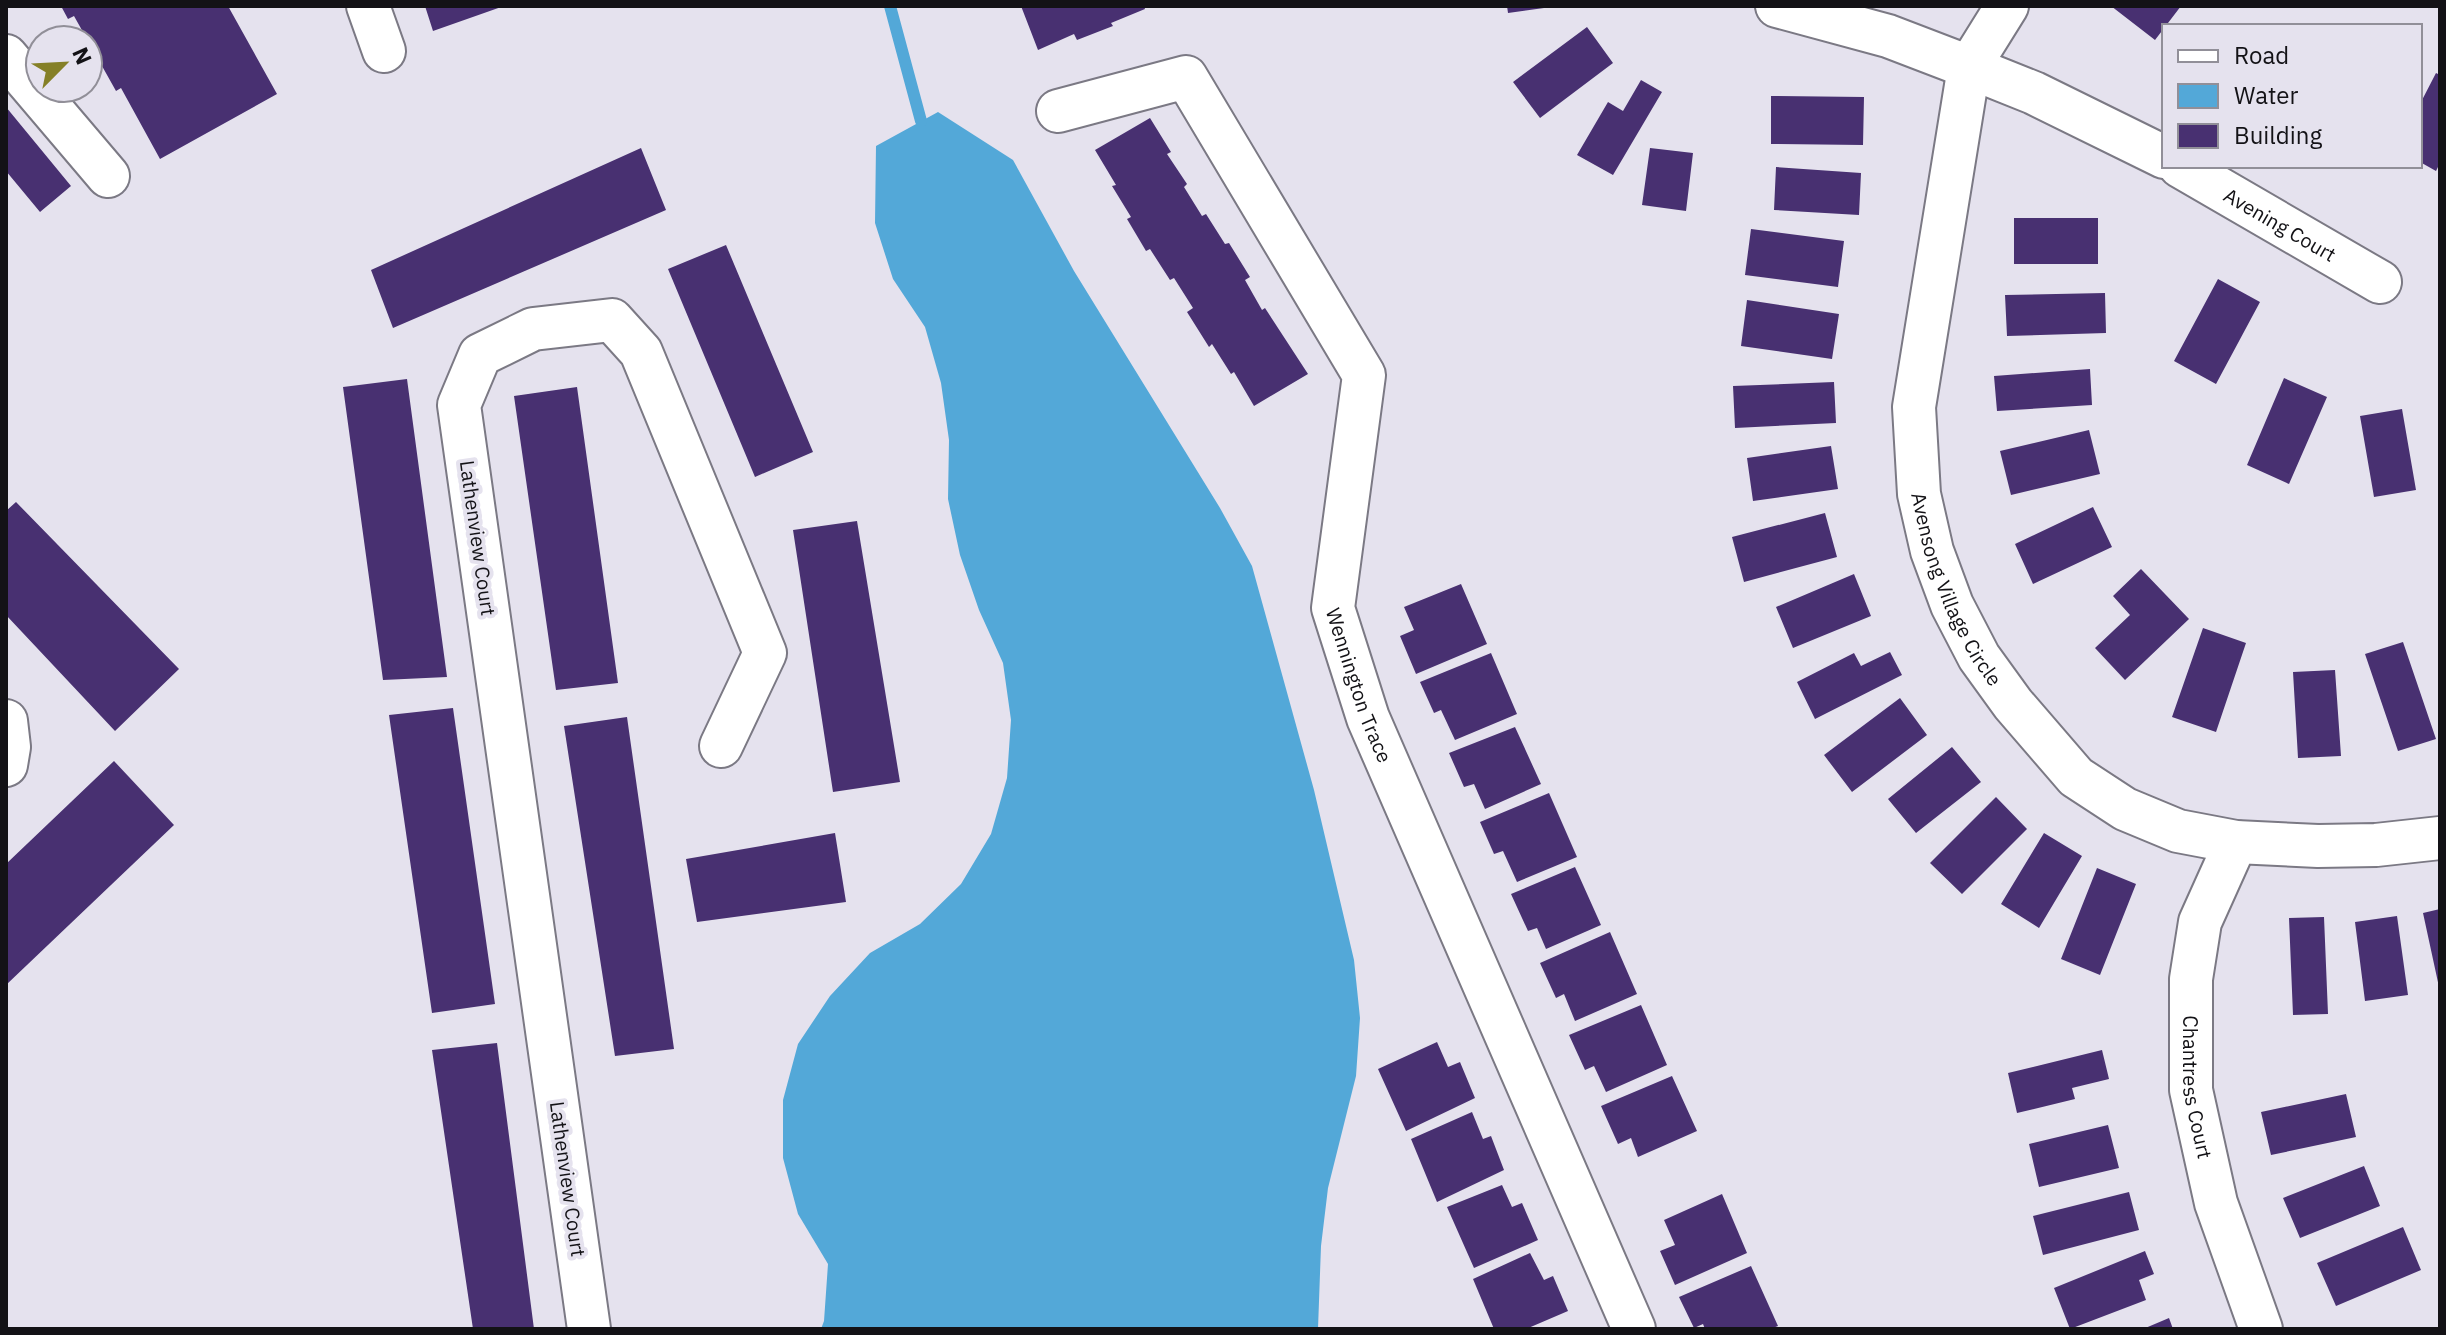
<svg xmlns="http://www.w3.org/2000/svg" width="2446" height="1335" viewBox="0 0 2446 1335" font-family="'IBM Plex Sans',sans-serif">
<style>
.water{fill:#53a8d8}
.lines{fill:none;stroke-linecap:round;stroke-linejoin:round}
.stream{stroke:#53a8d8;stroke-width:12}
.building{fill:#483071}
.minor-casing{stroke:#7b7984;stroke-width:46}
.minor{stroke:#fff;stroke-width:42}
.labels{text-anchor:middle;dominant-baseline:central;stroke-width:8;stroke-linejoin:round;paint-order:stroke}
.street-label{font-size:20px;fill:#131216;stroke:#e5e2ee}
</style>
<rect width="100%" height="100%" fill="#e5e2ee"/>
<path class="water" d="M938,112l75,48 61,111 146,237 32,58 62,224 40,170 6,58 -4,58 -28,112 -7,58 -3,83h-497l3,-8 4,-57 -30,-50 -15,-56v-58l15,-56 32,-48 40,-43 50,-29 41,-40 30,-50 16,-56 4,-58 -8,-57 -24,-53 -19,-55 -12,-56 1,-59 -8,-57 -16,-56 -32,-48 -18,-56 1,-77z"/>
<g class="lines">
<path class="stream" d="M890,6l31,115"/>
</g>
<path class="building" d="M61,6h167l49,88 -117,65 -39,-71 -5,3 -42,-75 -6,3z
M425,6h79l-71,25z
M1021,6h123l1,3 -34,14 2,3 -36,14 -3,-6 -36,16z
M1507,6h37v2l-36,5z
M2111,6h70l-26,34z
M1587,27l26,36 -73,55 -27,-36z
M2436,73l4,2v88l-4,8 -16,-9v-58z
M1641,80l21,12 -49,83 -36,-20 31,-53 15,9z
M1771,96l93,1 -1,48 -92,-1z
M6,107l65,79 -31,26 -34,-41z
M1150,118l21,34 -4,2 20,30 -3,3 18,29 4,-2 19,30 4,-1 21,34 -5,3 17,30 3,-2 43,66 -54,32 -20,-34 -3,2 -19,-30 -3,3 -22,-35 6,-4 -19,-30 -4,2 -20,-31 -4,2 -19,-32 4,-2 -19,-31 4,-1 -21,-35z
M641,148l25,62 -273,118 -22,-58z
M1650,148l43,5 -7,58 -44,-6z
M1776,167l85,6 -2,42 -85,-5z
M2014,218h84v46h-84z
M1751,229l93,12 -6,46 -93,-12z
M726,245l87,207 -58,25 -87,-208z
M2218,279l42,23 -44,82 -42,-23z
M2105,293l1,40 -99,3 -2,-41z
M1747,300l92,14 -7,45 -91,-13z
M2090,369l2,36 -95,6 -3,-35z
M2284,378l43,19 -38,87 -42,-19z
M407,379l40,298 -64,3 -40,-293z
M1834,382l2,41 -101,5 -2,-42z
M577,387l41,296 -62,7 -42,-294z
M2402,409l14,81 -42,7 -14,-81z
M2089,430l11,44 -89,21 -11,-44z
M1831,446l7,43 -85,12 -6,-43z
M16,502l163,167 -64,62 -109,-116v-104z
M2093,507l19,40 -79,37 -18,-40z
M1825,513l12,44 -93,25 -12,-45z
M857,521l43,261 -67,10 -40,-262z
M2141,569l48,50 -64,61 -30,-32 35,-33 -17,-19z
M1854,574l17,42 -78,32 -17,-41z
M1461,584l26,60 -71,30 -16,-38 14,-6 -10,-23z
M2203,628l43,15 -30,89 -44,-15z
M2403,642l33,97 -38,12 -33,-97z
M1890,652l12,23 -87,44 -18,-37 57,-29 7,13z
M1491,653l26,61 -62,26 -14,-30 -7,3 -14,-31z
M2335,670l6,86 -43,2 -5,-86z
M1900,698l27,37 -75,57 -28,-37z
M453,708l42,296 -63,9 -43,-298z
M627,717l47,332 -59,7 -51,-330z
M1515,727l26,57 -56,25 -11,-25 -10,3 -15,-34z
M1952,747l29,35 -65,51 -28,-34z
M114,761l60,64 -168,160v-121z
M1549,793l28,64 -60,25 -14,-31 -9,3 -14,-32z
M1996,797l31,32 -65,65 -32,-31z
M835,833l11,69 -149,20 -11,-63z
M2044,833l38,23 -43,72 -38,-24z
M1575,867l26,58 -55,24 -9,-21 -9,3 -17,-37z
M2097,868l39,16 -36,91 -39,-16z
M2440,909v77l-1,1 -16,-74z
M2397,916l11,79 -43,6 -10,-79z
M2324,917l4,97 -35,1 -4,-97z
M1610,932l27,62 -62,27 -11,-27 -8,4 -16,-35z
M1641,1005l26,60 -61,27 -12,-26 -9,4 -16,-35z
M1437,1042l11,25 12,-5 15,36 -69,33 -28,-62z
M497,1043l37,286h-61l-41,-279z
M2102,1050l7,29 -37,9 3,11 -58,14 -9,-40z
M1672,1076l25,55 -59,26 -7,-19 -13,6 -17,-38z
M2346,1094l10,43 -85,18 -10,-43z
M1472,1112l11,27 8,-3 13,34 -67,32 -26,-63z
M2108,1125l11,43 -80,19 -10,-43z
M2364,1166l16,40 -80,32 -17,-40z
M1502,1185l10,22 10,-4 16,37 -64,28 -27,-61z
M2129,1192l10,38 -96,25 -10,-39z
M1722,1194l25,59 -72,32 -15,-34 15,-6 -11,-25z
M2403,1227l18,43 -85,36 -19,-43z
M2145,1251l9,23 -15,6 7,20 -76,29 -16,-41z
M1530,1253l14,27 9,-4 15,35 -42,18h-32l-21,-50z
M1751,1266l27,60 -8,3h-65l-2,-5 -9,4 -15,-31z
M2169,1318l4,11h-30z"/>
<g class="lines">
<g class="minor-casing">
<g id="minor">
<path d="M368,6l16,45"/>
<path d="M1777,6l111,30 81,31 65,26 130,64"/>
<path id="s1" d="M2007,6l-38,61 -55,340 5,87 13,57 20,54 27,52 34,47 63,73 49,32 53,22 58,11 82,4 58,-1 64,-7"/>
<path d="M6,56l102,120"/>
<path id="s2" d="M1058,111l128,-34 178,298 -31,233 35,110 266,611"/>
<path id="s3" d="M2180,166l200,116"/>
<path d="M6,721l3,26 -3,18"/>
<path id="s4" d="M2236,842l-36,80 -9,57v111l25,113 45,126"/>
<path d="M589,1329l-130,-924 21,-50 53,-26 79,-9 29,32 124,301 -44,93"/>
</g>
</g>
<use href="#minor" class="minor"/>
</g>
<g class="labels">
<g class="street-label">
<text stroke="none"><textPath href="#s3" startOffset="116">Avening Court</textPath></text>
<text transform="translate(478 538) rotate(82)">Lathenview Court</text>
<text stroke="none"><textPath href="#s1" startOffset="606">Avensong Village Circle</textPath></text>
<text stroke="none"><textPath href="#s2" startOffset="796">Wennington Trace</textPath></text>
<text stroke="none"><textPath href="#s4" startOffset="254">Chantress Court</textPath></text>
<text transform="translate(568 1179) rotate(82)">Lathenview Court</text>
</g>
</g>
<rect width="2446" height="1335" fill="none" stroke="#131216" stroke-width="16"/>
<rect x="2162" y="24" width="260" height="144" fill="#e5e2ee" stroke="#918f98" stroke-width="2"/>
<rect x="2178" y="50" width="40" height="12" fill="#ffffff" stroke="#918f98" stroke-width="2"/>
<text x="2234" y="64" font-size="24" fill="#131216">Road</text>
<rect x="2178" y="84" width="40" height="24" fill="#53a8d8" stroke="#918f98" stroke-width="2"/>
<text x="2234" y="104" font-size="24" fill="#131216">Water</text>
<rect x="2178" y="124" width="40" height="24" fill="#483071" stroke="#918f98" stroke-width="2"/>
<text x="2234" y="144" font-size="24" fill="#131216">Building</text>
<g transform="translate(64 64) rotate(66)"><circle r="38" fill="#e5e2ee" stroke="#918f98" stroke-width="2"/>
<path d="M0-6L14 30L0 20L-14 30Z" fill="#858027"/>
<text y="-12" font-size="22" font-weight="bold" text-anchor="middle" fill="#131216">N</text>
</g>
</svg>
